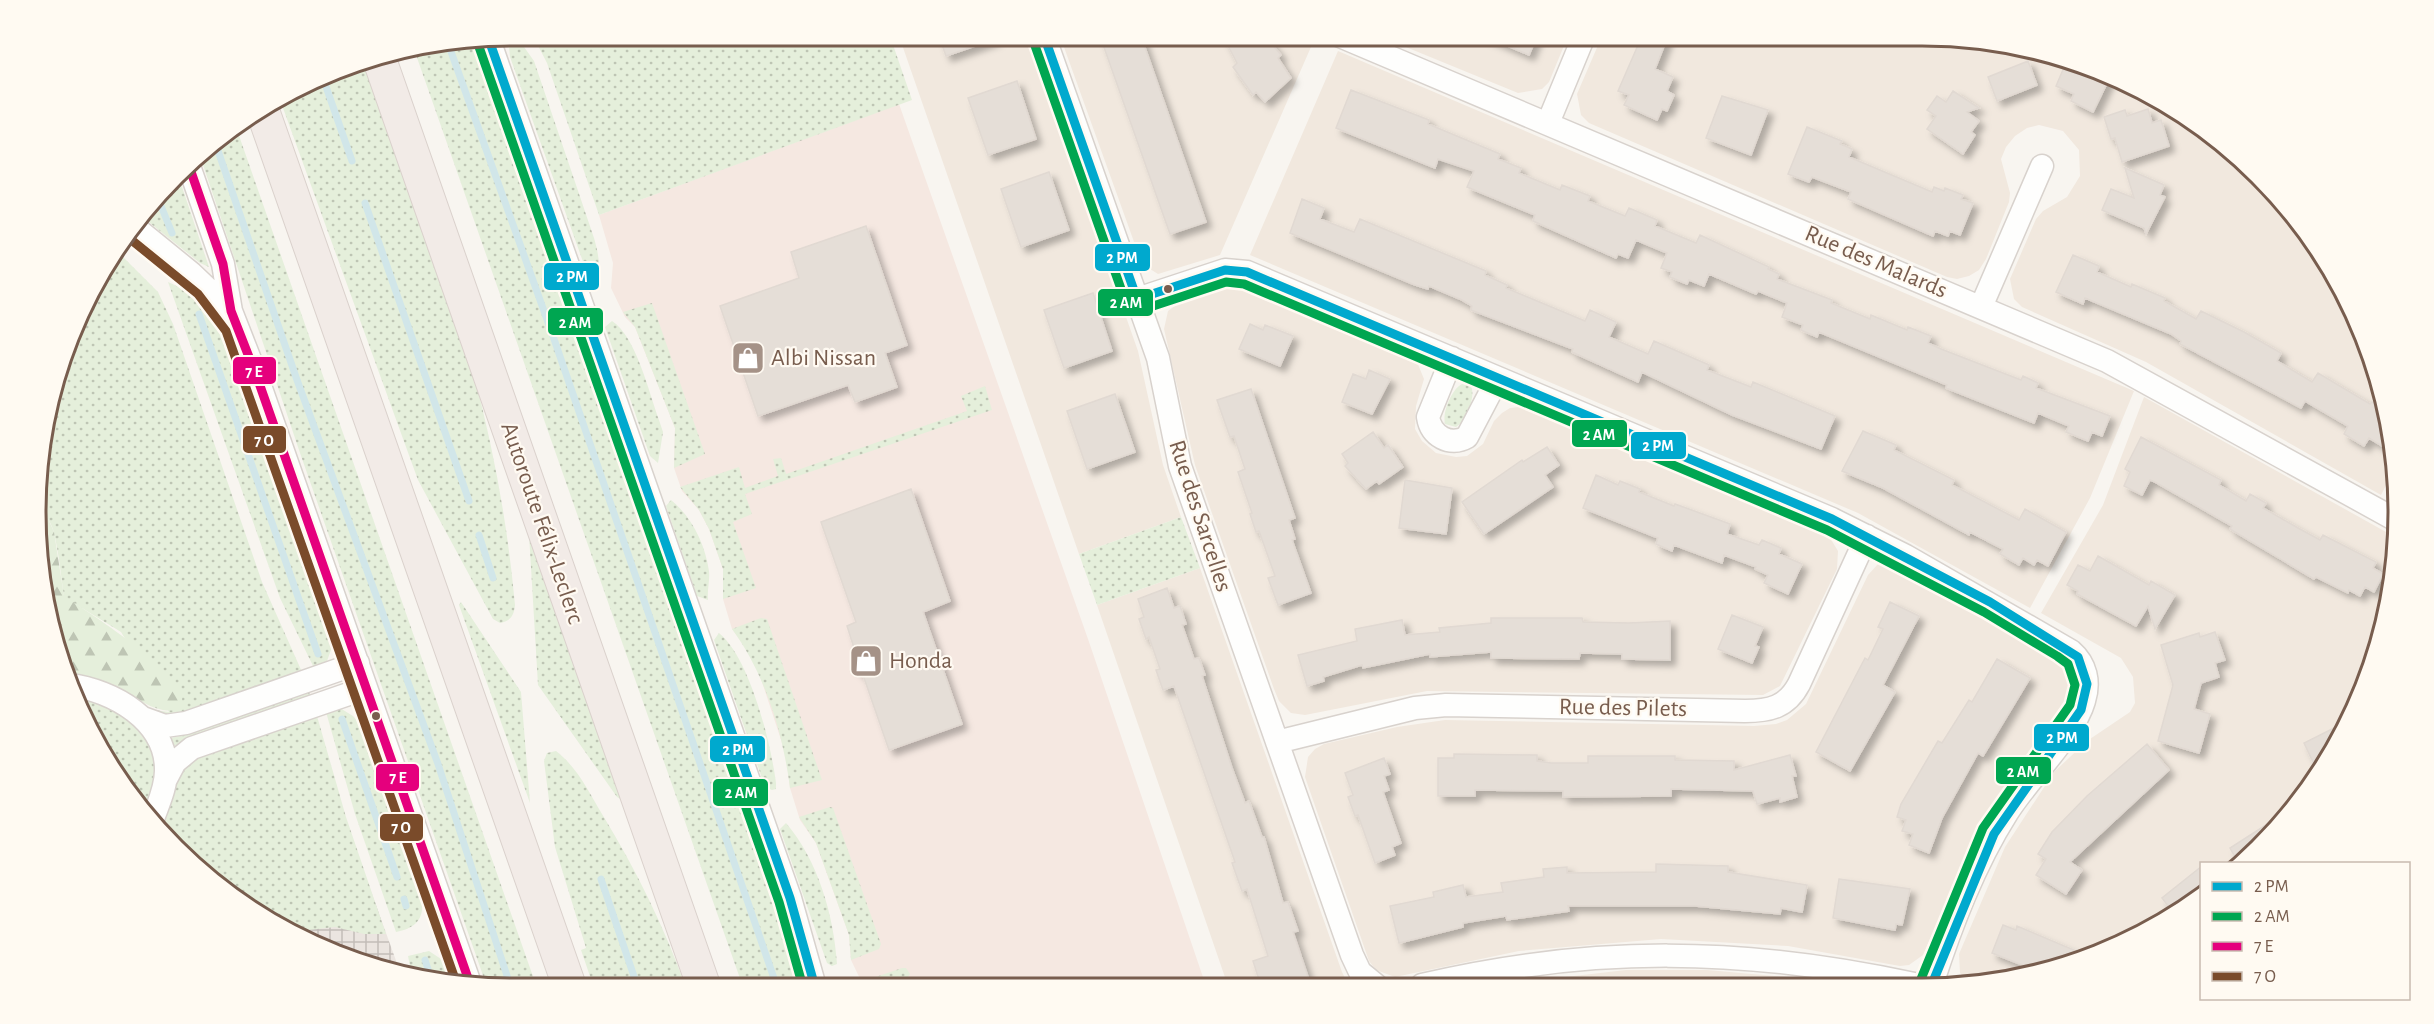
<svg xmlns="http://www.w3.org/2000/svg" width="2434" height="1024" viewBox="0 0 2434 1024" font-family="'Alegreya Sans',sans-serif">
<style>
.residential{fill:#f1e8de}
.commercial{fill:#f5e8e1}
.industrial{fill:url(#industrial-grid)}
.grass{fill:url(#grass-dots)}
.forest{fill:url(#forest-firs)}
.lines{fill:none;stroke-linecap:round;stroke-linejoin:round}
.stream{stroke:#d1e6e9;stroke-width:7}
.building{fill:#e5ded7;stroke:#e1d9d2;stroke-width:1.5;filter:url(#shadow)}
.minor-casing{stroke:#d8d2cd;stroke-width:25}
.highway-casing{stroke:#dad1cc;stroke-width:35}
.minor{stroke:#fefefd;stroke-width:22}
.highway{stroke:#f2ebe7;stroke-width:33}
.bus-1-casing{stroke:#fffaf2;stroke-width:14}
.bus-2-casing{stroke:#fffaf2;stroke-width:14}
.bus-3-casing{stroke:#fffaf2;stroke-width:14}
.bus-4-casing{stroke:#fffaf2;stroke-width:14}
.bus-1{stroke:#00a9ce;stroke-width:9}
.bus-2{stroke:#00a651;stroke-width:9}
.bus-3{stroke:#e5007d;stroke-width:9}
.bus-4{stroke:#7a4b2a;stroke-width:9}
.bus-dot{fill:#785d4e;stroke:#fffaf2;stroke-width:2}
.labels{text-anchor:middle;dominant-baseline:central;stroke-width:4.5;stroke-linejoin:round;paint-order:stroke}
.street-label{font-size:24px;fill:#785d4e;stroke:#fffaf2}
.poi-label{font-size:24px;fill:#785d4e;stroke:#fffaf2;text-anchor:start}
.rim{fill:none;stroke:#785d4e;stroke-width:3}
.line-badge{stroke:#fffaf2;stroke-width:2}
.badge-label{font-size:16px;text-anchor:middle;font-weight:bold;fill:#fff}
</style>
<defs>
<pattern id="industrial-grid" width="8" height="8" patternUnits="userSpaceOnUse" patternTransform="scale(1.5)"><rect width="8" height="8" fill="#ebe5e0"/><path d="M0 4h8M4 0v8" fill="none" stroke="#c3bdb8"/></pattern>
<pattern id="grass-dots" width="8" height="8" patternUnits="userSpaceOnUse" patternTransform="scale(1.5)"><rect width="8" height="8" fill="#e5efdb"/><path d="M2 2h.1M6 6h.1" fill="none" stroke="#bec5b4" stroke-width="1.8" stroke-linecap="round"/></pattern>
<pattern id="forest-firs" width="22" height="20" patternUnits="userSpaceOnUse" patternTransform="scale(1.5)"><rect width="22" height="20" fill="#e5efdb"/><path d="M5 1l3.5 6h-7zM16 11l3.5 6h-7z" fill="#bec5b4"/></pattern>
<filter id="shadow"><feDropShadow dx="5.5" dy="5.5" stdDeviation="3" flood-color="#0004"/></filter>
</defs>
<rect width="100%" height="100%" fill="#f8f5f0"/>
<path class="residential" d="M899,36h128l111,315 25,114 18,52 -102,37z
M1060,36h250l4,4 -94,215 -62,19 -16,-10z
M1379,36h189l-19,46 -7,7 -24,4z
M1602,36h320l153,25 85,39 76,54 63,68 50,79 33,87 13,80 -14,27 -235,-133 -124,-55 -8,-8 -4,-20 26,-60 7,-8 24,-14 13,-21 -1,-26 -16,-19 -24,-6 -12,3 -12,8 -9,11 -5,12 9,34 -1,9 -23,57 -7,11 -10,6 -12,3 -10,-2 -358,-154 -8,-8 -4,-21z
M1338,51l796,340 -44,107 -60,110 -172,-95 -608,-258z
M1239,283l170,73 8,6 7,17 -8,27 -1,23 7,12 14,12 20,4 11,-1 16,-12 11,-23 8,-8 8,-5 19,-2 298,127 11,18 -1,18 -57,117 -17,9 -336,-4 -122,24 -14,-2 -12,-12 -5,-12 -79,-224 -31,-136 4,-18 12,-9 34,-13z
M2144,397l251,140 -1,37 -21,91 -55,112 -77,86 -39,1 -1,27 -97,61 -120,32h-13l-11,-11 -1,-19 46,-107 49,-75 33,-31 43,-29 5,-9 -2,-26 -12,-19 -80,-45 62,-108z
M1885,562l173,96 8,7 6,18 -7,17 -87,131 -55,124 -14,10 -9,1 -112,-20 -127,-7 -142,12 -124,26 -19,-7 -7,-9 -64,-184 3,-20 7,-8 9,-5 73,-17 48,-7 309,6 22,-2 11,-4 19,-16 62,-129 10,-11z
M1200,568l142,404 7,14h-121l-131,-381z
M1626,970h81l80,7 49,7 -339,1z"/>
<path class="commercial" d="M899,104l189,535 118,347 -342,1 -13,-27 -2,-25 -33,-92 -16,-23 -10,-32 -4,-33 -26,-79 -12,-26 -16,-21 -9,-30v-30l-14,-40 -10,-19 -17,-19 -8,-23 1,-40 -40,-101 -10,-10 -14,-29 2,-25 -14,-48z"/>
<path class="industrial" d="M368,883l31,86 -40,-6 -86,-46z"/>
<path class="grass" d="M533,36h357l22,64 -313,115 -52,-152z
M508,37h9l17,24 60,177c4,14 10,38 -2,49l-82,-230z
M476,42l328,945h-61l-328,-935z
M364,60l110,315c20,76 34,152 41,230 -1,10 -4,16 -15,18l-7,-4 -75,-139 -139,-383z
M236,127l301,861h-25l-26,-4 -186,-531 -101,-300z
M179,178l30,89 -9,-4 -55,-44z
M118,252l40,40 15,32 89,258 40,90 -120,44 -22,-2 -6,-4 15,2 -48,-80 -57,-35c-3,-21 -5,-43 -10,-64 -2,-10 -10,-19 -12,-29 -13,-72 30,-197 76,-252z
M168,282c37,15 52,46 68,80l95,271 1,14 -5,14 -13,7 -34,-70z
M652,303l53,151 -31,14 1,-40 -40,-101 -12,-15z
M612,321c24,15 37,72 47,99l4,12 -5,31 -8,-7 -45,-129z
M1462,384l9,2c5,11 -5,35 -15,41l-11,-3c-3,-12 7,-35 17,-40z
M985,386l7,24 -247,84 7,20 -19,8 23,66 -33,11v-30l-14,-40 -10,-19 -19,-23 59,-20 6,21 33,-12 -5,-17 8,-1 5,16 181,-63 -6,-15z
M671,500c21,17 34,44 38,71 1,10 -2,19 -1,29l-11,-4 -31,-90z
M1181,517l19,51 -103,37 -18,-51z
M529,534l95,267 -7,-4 -79,-112z
M461,602l60,90 9,111 -71,-198z
M761,618l6,1 55,161 -32,8c-7,-55 -25,-114 -58,-159z
M719,633c31,25 52,111 57,150v6l-4,1 -7,-3 -51,-147z
M309,693l3,3 -139,50 -2,-8 18,-4z
M73,695l41,12 32,28 10,27 -1,23 -7,25 -32,-34z
M340,708l13,8 9,10 60,174c2,20 -7,28 -26,32l-41,-118 -29,-102z
M317,716l29,101 40,117h-22l-29,-7 -36,4 -76,-41 -61,-65 19,-54 9,-12z
M556,751c21,16 33,41 46,63 34,56 62,112 84,174h-92l-13,-38 5,-2 -31,-101 -11,-86 3,-8z
M830,807l3,1 48,136 -2,5 -28,11 -2,-25 -33,-92 -17,-26z
M786,823c32,37 48,93 51,141l-5,2 -5,-3 -47,-134z
M429,951l12,8 10,19 -40,-7 -3,-15z
M902,968h4l4,6 -4,6 -11,3 1,4h-32l-3,-5z"/>
<path class="forest" d="M42,505l12,27 10,64c24,16 115,74 118,101 1,4 -2,10 -4,13 -26,4 -41,-14 -63,-24 -16,-8 -31,-11 -49,-13l-21,-68z"/>
<g class="lines">
<path class="stream" d="M449,46l105,293 223,648
M323,78l29,83
M215,142l82,238 141,384 73,224
M159,201l13,32
M365,203l104,298
M199,314l119,340
M479,535l14,43
M342,719l55,158
M601,879l37,109
M404,899l2,7
M425,960l5,15"/>
</g>
<path class="building" d="M939,36h55l1,3 -49,17z
M1100,36h41l65,186 -36,12z
M1223,36h42l16,19 -3,3 13,20 -26,24 -9,-10 -3,3 -20,-28 4,-4z
M1484,36h53l-8,19z
M1642,36h26l-13,33 18,8 -6,14 7,4 -7,16 -5,-2 -5,11 -33,-15 5,-10 -11,-4z
M2028,61l9,24 -40,16 -9,-24z
M2065,65l18,8 3,-7 24,11 -17,35 -22,-11 3,-7 -18,-8z
M1017,81l19,58 -48,16 -20,-57z
M1351,90l78,30 -1,4 72,30 -2,5 23,9 -2,5 41,17 2,-5 28,11 -2,5 37,15 4,-8 28,12 -2,6 41,17 4,-8 69,32 -1,2 11,5 -2,5 55,21 -1,3 39,16 1,-4 36,15 1,-3 23,9 -3,7 13,6 80,31 2,-4 15,7 -2,5 74,28 -8,20 -10,-4 -4,9 -22,-9 3,-6 -31,-13 -4,10 -88,-35 1,-3 -128,-53 -2,5 -16,-7 2,-5 -21,-8 5,-14 -29,-12 -2,3 -47,-20 -5,12 -15,-6 -2,4 -17,-7 2,-5 -11,-4 6,-15 -31,-13 -8,18 -10,-4 -2,4 -83,-37 2,-6 -68,-28 7,-16 -36,-12 -3,9 -99,-40z
M1953,91l26,17 -12,4 12,9 -8,11 4,3 -12,19 -36,-25 9,-13 -9,-6 10,-14 9,6z
M1722,96l46,14 -17,45 -45,-17z
M2148,109l4,14 9,-3 8,26 -47,16 -7,-24 -4,1 -7,-22 21,-7 2,6z
M1807,127l35,14 -2,3 12,5 -3,8 83,35 2,-5 10,4 1,-3 18,7 -2,4 12,4 -13,32 -10,-4 -2,5 -13,-5 -2,5 -85,-37 3,-7 -39,-15 -3,5 -21,-8z
M2125,168l39,17 -4,10 5,2 -19,37 -2,-6 -42,-18 9,-21 23,9z
M1049,172l20,58 -48,17 -20,-58z
M1302,199l22,9 -4,11 34,13 6,-13 126,52 -1,4 22,10 -1,3 79,33 5,-11 26,12 -7,15 39,17 6,-13 55,24 -2,5 44,17 2,-5 82,34 -14,33 -89,-34 -90,-43 -4,10 -66,-30 1,-3 -102,-39 1,-4 -10,-6 -33,-14 -1,3 -13,-4 -125,-52z
M866,226l41,119 -22,8 12,34 -42,15 -7,-17 -90,31 -38,-110 79,-28 -8,-26z
M2073,255l26,11 -2,6 34,15 1,-3 33,14 -1,3 32,18 5,-8 43,21 37,21 -4,8 35,21 6,-9 52,31 2,-2 13,7 7,43 -23,-14 -5,8 -20,-12 4,-8 -43,-25 -4,7 -121,-64 1,-3 -10,-7 -86,-36 -2,6 -27,-12z
M1093,293l19,58 -48,17 -20,-58z
M1250,324l13,6 2,-5 28,11 -13,30 -41,-17z
M1369,370l21,9 -18,35 -30,-12 11,-28 13,5z
M1251,389l44,129 -6,2 6,19 -3,1 19,53 -33,12 -10,-27 7,-2 -16,-45 -3,1 -6,-18 2,-1 -14,-41 7,-3 -11,-33 -4,1 -13,-37z
M1115,394l20,58 -48,17 -20,-58z
M1863,431l33,14 -2,5 60,30 -2,5 67,35 6,-11 41,23 -18,34 -11,-6 -3,5 -11,-7 -4,7 -19,-11 3,-5 -33,-17 -1,3 -86,-47 -41,-17z
M1373,432l11,16 4,-3 15,22 -24,17 -2,-3 -11,8 -21,-23 3,-3 -6,-9z
M2141,437l80,43 -2,5 27,16 4,-7 16,9 -3,5 35,20 22,12 3,-5 53,27 -3,6 10,6 -9,18 -9,-5 -5,9 -11,-6 -1,3 -32,-16 -2,2 -84,-50 2,-3 -77,-44 -5,-2 -8,15 -18,-9 6,-14 -5,-3z
M1547,447l12,18 -14,10 8,12 -69,47 -22,-32 60,-42 1,2z
M1596,475l22,10 2,-4 20,8 -1,3 35,14 1,-2 55,20 -3,10 32,11 3,-5 19,8 -2,6 23,10 -14,30 -24,-11 4,-8 -13,-6 1,-2 -32,-12 -2,8 -48,-18 -2,6 -16,-7 2,-6 -75,-30z
M1405,480l47,8 -6,46 -47,-6z
M911,489l39,112 -27,11 39,112 -73,26 -26,-75 -11,-10 -1,-6 4,-8 -8,-25 9,-4 -35,-100z
M2098,556l51,29 2,-4 24,14 -20,34 -7,-23 -12,20 -59,-32 1,-3 -11,-6 11,-20 12,6z
M1167,588l7,20 6,-2 6,18 -4,1 12,34 5,-1 6,17 -3,1 30,92 13,35 4,-2 13,36h2l19,66 5,-1 10,29 -5,1 18,54h-50l-8,-25 15,-5 -21,-67 -5,2 -10,-28 3,-1 -61,-176 -11,4 -7,-20 4,-1 -11,-32 -3,2 -7,-20 5,-2 -6,-18z
M1890,602l29,14 -36,69 12,7 -45,79 -34,-19 49,-94 3,2 15,-31 -5,-2z
M1732,615l31,12 -8,19 4,1 -7,16 -34,-14z
M1491,618h91l1,4 46,1 41,-2v39l-48,-1v-5l-42,-1 -1,6 -88,-1v-6l-61,5v-3l-67,14 -1,-3 -39,12 1,4 -17,5 -9,-31 59,-14 -2,-12 47,-9 3,15 35,-3 -1,-4 52,-5z
M2215,632l10,28 -10,3 4,14 -18,6 -7,26 16,5 -11,39 -41,-12 15,-56 -12,-40 38,-12 1,4z
M1997,659l33,19 -47,78 -5,-3 -36,65 -13,35 -20,-8 4,-11 -11,-3 4,-11 -9,-3 4,-13 37,-63 4,2 27,-43 3,2z
M2344,723l-18,37 -11,6 -11,-23z
M2147,744l22,26 -99,92 12,8 -16,24 -30,-19 10,-16 -8,-5 14,-22 35,-36z
M1454,754l83,1v6l14,2h37v-7h87v4l59,1v9l56,-15 6,21h-4l5,21 -17,5v-4l-23,6 -4,-13 -82,-2v7l-108,1v-6l-88,-1v6h-37v-38h16z
M1384,758l6,16 -6,2 5,14 -6,2 18,51 -9,4 3,8 -20,8 -17,-48 -3,1 -7,-19 5,-2 -8,-22z
M2272,821l3,4 -36,39 -9,-16z
M1656,864l72,2v6l79,13 -5,27 -21,-4 -1,6 -85,-8h-127l1,5 -62,9 -1,-4 -43,7v4l-64,16 -9,-37 44,-9 -1,-5 30,-7 3,12 37,-5 -2,-9 43,-6 -1,-8 24,-2v6l89,-1z
M2202,866v25l-31,19 -9,-12z
M1839,879l71,10 -8,36 -6,-1 -1,6 -62,-12z
M2003,925l13,5 1,-4 71,30 -53,14 -43,-17z"/>
<g class="lines">
<g class="minor-casing">
<path id="minor" d="M1044,36l114,322 22,108 172,489 8,17 17,14
M1340,36l767,325 289,159
M489,40l301,858 25,89
M1548,123l36,-87
M189,166l34,98 8,47 27,69 211,601
M137,229l54,44 40,38
M1137,299l88,-29 22,2 585,247 74,37 165,95c15,13 19,31 13,50 -10,35 -56,78 -77,112 -33,52 -56,113 -75,171
M1981,307l61,-141
M1452,358l-24,59c3,19 22,30 39,20l31,-59
M69,685c44,5 98,36 97,86 0,16 -7,31 -12,45
M143,718l22,8 21,-3 172,-60
M1277,742l138,-34 31,-3 299,6c25,0 42,-4 54,-27l68,-148
M165,781l10,-19 17,-14 174,-60
M1422,985c171,-40 321,-38 492,-1"/>
</g>
<g class="highway-casing">
<path id="highway" d="M379,58l325,929
M262,109l308,879"/>
</g>
<use href="#minor" class="minor"/>
<use href="#highway" class="highway"/>
<g class="bus-1-casing">
<path id="bus-1" d="M1044,36l93,263 88,-29 22,2 585,247 158,83 88,55 9,27 -6,26 -87,124 -62,150
M489,40l301,858 25,89"/>
</g>
<g class="bus-2-casing">
<path id="bus-2" d="M1033,40l93,263 5,6 10,1 85,-28 18,2 583,246 157,82 73,44 11,8 7,21 -5,20 -87,123 -62,151
M478,44l301,858 24,85"/>
</g>
<g class="bus-3-casing">
<path id="bus-3" d="M189,166l34,98 8,47 27,69 211,601"/>
</g>
<g class="bus-4-casing">
<path id="bus-4" d="M129,238l69,56 28,37 229,648"/>
</g>
<use href="#bus-1" class="bus-1"/>
<use href="#bus-2" class="bus-2"/>
<use href="#bus-3" class="bus-3"/>
<use href="#bus-4" class="bus-4"/>
</g>
<defs>
<g id="shop-square" transform="scale(1.725)"><rect x="-9" y="-9" width="18" height="18" rx="4" fill="#a59287" stroke="#fffaf2"/><path d="M-5-2.5h2.3a2.7 3.5 0 0 1 5.4 0H5L5.5 6h-11ZM-1.5-2.5h3a1.5 2.3 0 0 0-3 0Z" fill="#fff"/></g>
</defs>
<g fill-rule="evenodd">
<use href="#shop-square" x="748" y="358"/>
<use href="#shop-square" x="866" y="661"/>
</g>
<g class="bus-dot">
<circle cx="1168" cy="289" r="5"/>
<circle cx="376" cy="716" r="5"/>
</g>
<g class="labels">
<g class="street-label">
<text transform="translate(1876 262) rotate(23)">Rue des Malards</text>
<text transform="translate(1200 516) rotate(72)">Rue des Sarcelles</text>
<text transform="translate(542 523) rotate(71)">Autoroute Félix-Leclerc</text>
<text transform="translate(1623 708) rotate(1)">Rue des Pilets</text>
</g>
<g class="poi-label">
<text x="771" y="358">Albi Nissan</text>
<text x="889" y="661">Honda</text>
</g>
</g>
<path d="M0 0H2434V1024H0ZM512 46H1922A466 466 0 0 1 2388 512V512A466 466 0 0 1 1922 978H512A466 466 0 0 1 46 512V512A466 466 0 0 1 512 46Z" fill="#fffaf2" fill-rule="evenodd"/>
<path class="rim" d="M512 46H1922A466 466 0 0 1 2388 512V512A466 466 0 0 1 1922 978H512A466 466 0 0 1 46 512V512A466 466 0 0 1 512 46Z"/>
<g class="line-badge">
<rect x="1094" y="243" width="57" height="29" rx="6" fill="#00a9ce"/>
<rect x="543" y="262" width="57" height="29" rx="6" fill="#00a9ce"/>
<rect x="1097" y="288" width="57" height="29" rx="6" fill="#00a651"/>
<rect x="547" y="307" width="57" height="29" rx="6" fill="#00a651"/>
<rect x="232" y="356" width="45" height="29" rx="6" fill="#e5007d"/>
<rect x="1571" y="419" width="57" height="29" rx="6" fill="#00a651"/>
<rect x="242" y="425" width="45" height="29" rx="6" fill="#7a4b2a"/>
<rect x="1630" y="431" width="57" height="29" rx="6" fill="#00a9ce"/>
<rect x="2033" y="723" width="57" height="29" rx="6" fill="#00a9ce"/>
<rect x="709" y="735" width="57" height="28" rx="6" fill="#00a9ce"/>
<rect x="1995" y="756" width="57" height="29" rx="6" fill="#00a651"/>
<rect x="375" y="763" width="45" height="29" rx="6" fill="#e5007d"/>
<rect x="712" y="778" width="57" height="29" rx="6" fill="#00a651"/>
<rect x="379" y="813" width="45" height="29" rx="6" fill="#7a4b2a"/>
</g>
<g class="badge-label">
<text x="1122" y="263">2 PM</text>
<text x="572" y="282">2 PM</text>
<text x="1126" y="308">2 AM</text>
<text x="575" y="328">2 AM</text>
<text x="254" y="377">7 E</text>
<text x="1599" y="440">2 AM</text>
<text x="264" y="446">7 O</text>
<text x="1658" y="451">2 PM</text>
<text x="2062" y="743">2 PM</text>
<text x="738" y="755">2 PM</text>
<text x="2023" y="777">2 AM</text>
<text x="398" y="783">7 E</text>
<text x="741" y="798">2 AM</text>
<text x="401" y="833">7 O</text>
</g>
<rect x="2200" y="862" width="210" height="138" fill="#fffaf2" stroke="#c9bbb0" stroke-width="1.5"/>
<rect x="2212" y="882" width="30" height="9" fill="#00a9ce" stroke="#c9bbb0" stroke-width="1.5"/>
<text x="2254" y="892" font-size="18" fill="#785d4e">2 PM</text>
<rect x="2212" y="912" width="30" height="9" fill="#00a651" stroke="#c9bbb0" stroke-width="1.5"/>
<text x="2254" y="922" font-size="18" fill="#785d4e">2 AM</text>
<rect x="2212" y="942" width="30" height="9" fill="#e5007d" stroke="#c9bbb0" stroke-width="1.5"/>
<text x="2254" y="952" font-size="18" fill="#785d4e">7 E</text>
<rect x="2212" y="972" width="30" height="9" fill="#7a4b2a" stroke="#c9bbb0" stroke-width="1.5"/>
<text x="2254" y="982" font-size="18" fill="#785d4e">7 O</text>
</svg>
